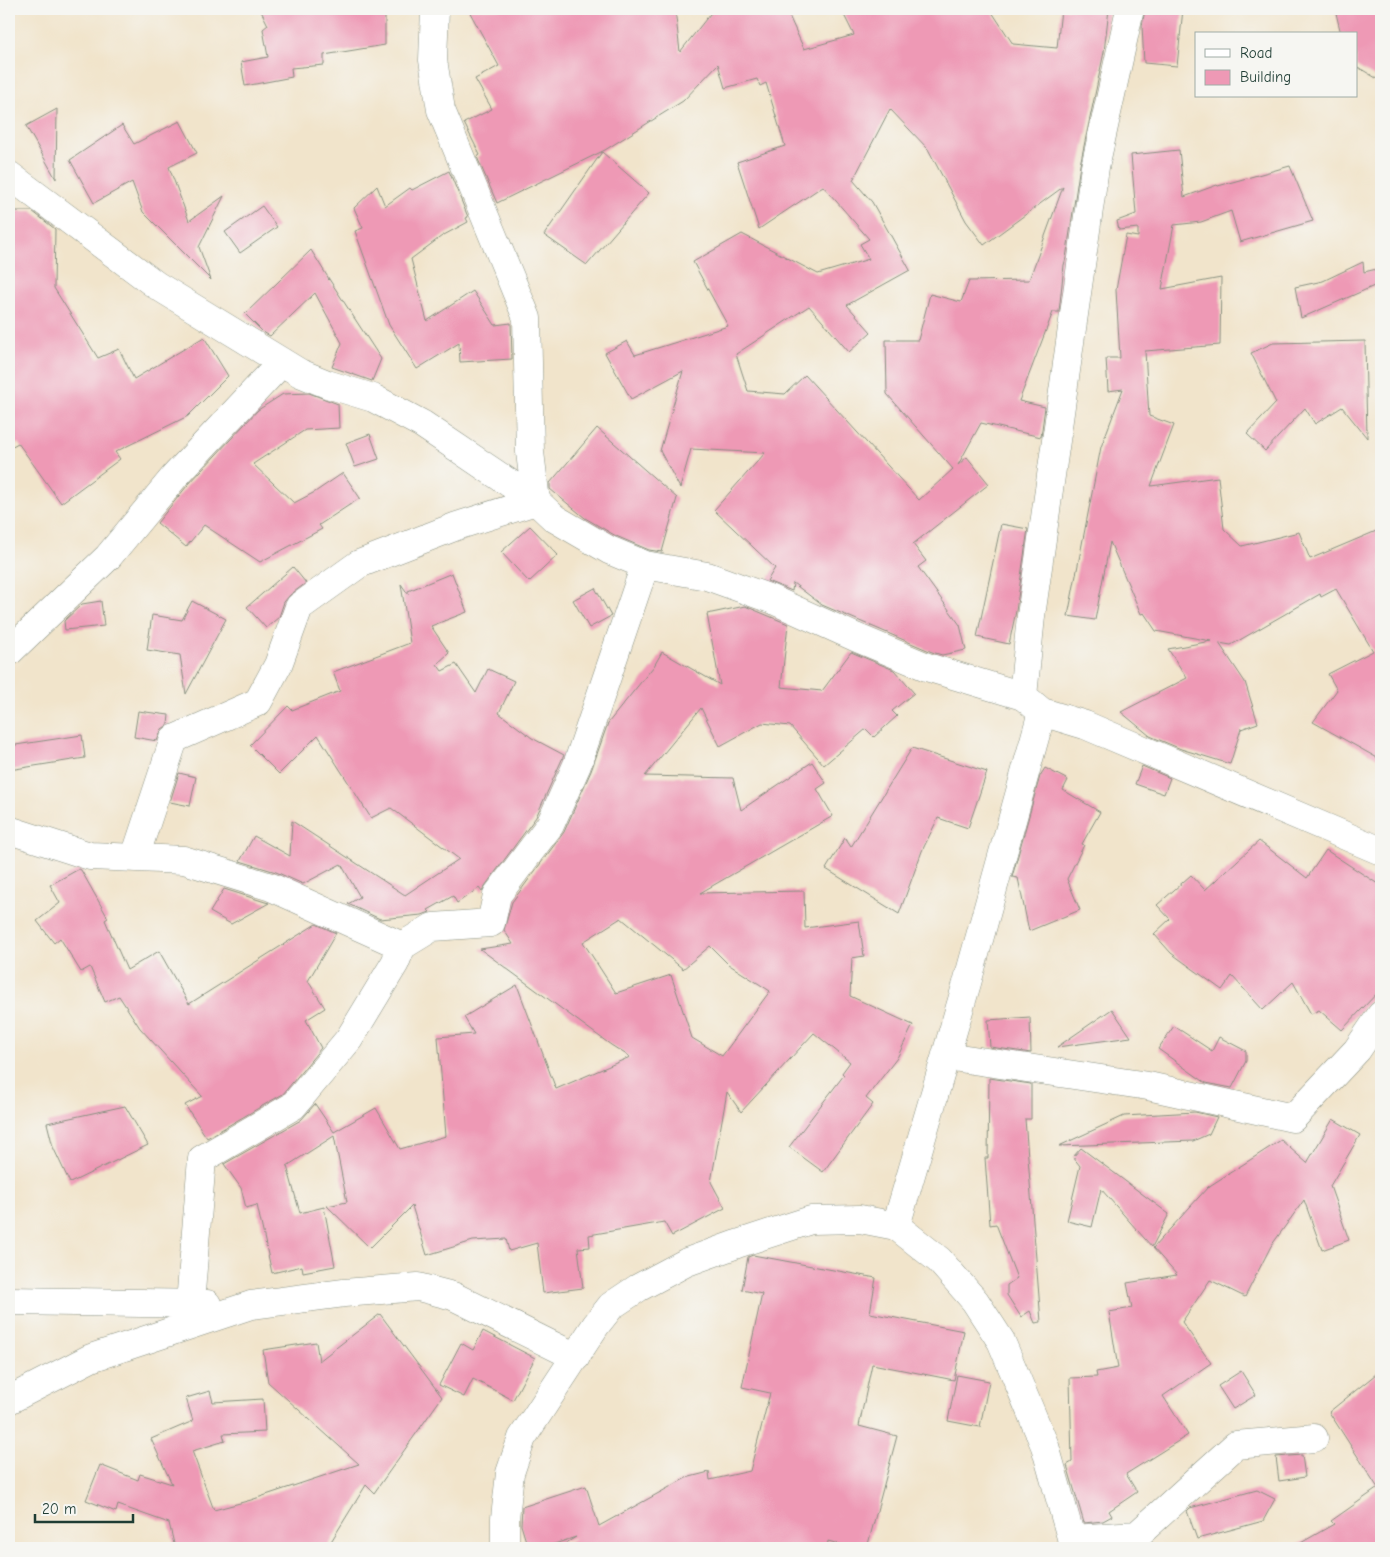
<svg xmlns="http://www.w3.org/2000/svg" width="1390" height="1557" viewBox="0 0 1390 1557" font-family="'Comic Neue',sans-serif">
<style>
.building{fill:#ee99b5;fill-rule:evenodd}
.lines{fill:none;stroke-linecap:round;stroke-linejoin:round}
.minor-casing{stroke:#889080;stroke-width:29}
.major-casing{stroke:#889080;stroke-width:29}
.minor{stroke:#fff;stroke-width:28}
.major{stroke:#fff;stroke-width:28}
</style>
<rect width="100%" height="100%" fill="#f6f6f2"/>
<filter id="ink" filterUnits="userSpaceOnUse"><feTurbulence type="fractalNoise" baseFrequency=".02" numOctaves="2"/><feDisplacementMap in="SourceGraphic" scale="10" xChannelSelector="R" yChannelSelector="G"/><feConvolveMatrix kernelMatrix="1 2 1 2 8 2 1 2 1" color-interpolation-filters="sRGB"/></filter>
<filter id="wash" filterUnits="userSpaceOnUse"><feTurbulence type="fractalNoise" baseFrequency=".0096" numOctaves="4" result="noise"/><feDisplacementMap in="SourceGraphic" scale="20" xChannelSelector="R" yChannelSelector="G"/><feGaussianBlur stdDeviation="1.12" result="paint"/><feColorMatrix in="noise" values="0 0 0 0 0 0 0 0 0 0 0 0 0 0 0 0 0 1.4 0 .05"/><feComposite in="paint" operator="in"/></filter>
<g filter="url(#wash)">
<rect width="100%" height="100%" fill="#f1e4cb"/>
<g id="blocks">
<path class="building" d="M260,9h125v36l-61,10v10l-33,3 1,9 -47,9 -4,-24 27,-5 -5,-28 5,-4z
M468,9h207l5,43 34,-43h72l18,40 50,-14 -13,-26h149l23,35 44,4 4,-39h48l-5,43 -24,113 -14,93 -2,7 -5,47h-6l-34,89 26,6 -4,30 -60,-14 -23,42 9,-8 22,27 -76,60 13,17 -8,6 42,58 6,25 -24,5 -10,-3 -110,-47 -29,-22 -1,8 -25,-10 8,-13 -61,-58 51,-57 -74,-4 -11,39 -20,-37 23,-80 -52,28 -26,-46 22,-12 8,14 93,-29 -35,-64 49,-28 76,40 51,-15 -9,-15 9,-5 -46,-53 -64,43 -22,-67 48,-16 -19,-63 -6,3 -3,-7 -32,9 -7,-24 -35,37 -78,49 -108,53 -20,-46 3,-2 -16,-32 28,-14 -17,-30 24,-13zM890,109l38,40 38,72 18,24 79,-58 -34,93 -60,1 -8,21 -31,-8 -12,46h-32l1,54 66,75 -34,31 -114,-125 -20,19 -37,-3 -12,-37 73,-48 40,46 22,-20 -24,-27 63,-35 -38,-68 -19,-22z
M1145,9h38l-6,57 -33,-3 -2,-37z
M1335,9h46v72l-25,-15v-32h-15z
M57,109l-1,70 -30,-53z
M180,121l17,32 -28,14 20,54 35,-25 -25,51 12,33 -68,-68 -11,-30 -38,21 -24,-43 52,-35 12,19z
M1179,150l5,47 33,-12 1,1 72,-20 23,55 -73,21 -9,-31 -30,11 -27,3 -12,64 59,-11 -1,67 -75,6 4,65 25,9 -23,61 67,-9 6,52 18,17 57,-14 11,27 71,-30v231l-68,-38 24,-32 -9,-16 45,-23 -37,-62 -15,8 -1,-3 -89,51 -12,-2 26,39 13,41 -17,6 -11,35 -49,-15 -31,-13 -29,-24 66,-34 -19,-29 43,-8 -55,-10 -12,-18 -3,1 -31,-72 -15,78 -27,-4 33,-169 22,-58 -15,2 -2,-33h14l-4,-68 10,-55 12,2v-9l-19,2 -2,-9 19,-7 -5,-59z
M602,152l47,41 -62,72 -43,-30z
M449,171l19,46 -2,1 2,4 -26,14 -31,23 16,62 46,-30 22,34 16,-2 1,36 -52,3 -1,-19 -42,26 -28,-44 -34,-94 8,-3 -9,-20 23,-22 8,20 25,-18 2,2z
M262,206l15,21 -37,26 -15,-21z
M9,211h23l23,18 -1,59 44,70 21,-9 15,30 70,-42 24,39 -40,40 -73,36 5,7 -59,44 -43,-60 -9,5z
M311,250l18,29 -1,1 1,-1 52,80 -9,22 -40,-14 10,-24 -27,-50 -45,43 -7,-4 -18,-18z
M1363,262l1,10 17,-4v15l-80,35 -6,-31 28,-6z
M1365,341l2,97 -25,-31 -27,17 -10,-16 -40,43 -18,-17 29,-31 -25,-50 22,-10z
M309,393l29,11 1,24 -34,2 -52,34 41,39 21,-11 28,-19 17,25 -41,27 3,4 -62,33 -56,-37 -18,22 -29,-24 30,-37 71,-76 25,-16z
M597,428l80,70 -15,54 -13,-2 -33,-14 -31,-18 -35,-29v-6z
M370,434l9,25 -24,8 -9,-24z
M1001,524l27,5 -12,82 -7,33 -32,-7z
M530,526l28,29 -29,27 -28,-30z
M293,567l13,16 -16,12 -6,7 -5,15 -13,11 -19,-21z
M452,573l15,39 -36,14 18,27 -12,11 5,7 14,-7 20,29 12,-24 26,12 -15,32 33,25 32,17 -28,62 -51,69 -3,6 -3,-4 -22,15 -4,-7 -25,14 2,2 -8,3 -42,4 -32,-15 12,-7 -19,-33 -38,20 -27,-12 -36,-11 14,-25 36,20 2,-35 113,74 54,-36 -68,-51 -20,10 -53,-83 -39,39 -29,-29 38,-39 4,4 48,-19 -7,-19 77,-29 -9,-59 7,10v-3z
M595,588l16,28 -22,12 -16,-28z
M101,601l3,25 -39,4 -1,-9 18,-17z
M192,601l34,18 -40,75 -6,-39 -33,-5 5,-35 30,5z
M745,606l43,18 -7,63 41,4 29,-39 43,18 20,23 -22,18 5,5 -23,21 -8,-8 -42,36 -34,-39 -28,-3 -42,23 -19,-38 -56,68 88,2 8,32 71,-48 14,21 -9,6 16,27 -133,77 104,-2 1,37 54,-7 5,35 -12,2 -2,38 63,29 -16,33 -31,40 7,6 -50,68 -34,-25 55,-72 -2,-2 8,-11 -36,-29 -73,79 -14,-20 -16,90 14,26 -53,28 -8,-14 -75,13 1,12 -12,1 5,40 -40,5 -6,-50 -28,8 -3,-12 -33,2 -46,14 -15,-49 -42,42 -43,-42 20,-4 -13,-66 -47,30 13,47 24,-6 11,59 -32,6 -1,-6 -30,7 -15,-68 -11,3 -5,-20 -17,-24 77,-44 14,-16 19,28 42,-24 24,41 46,-13 -8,-99 36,-3 -10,-17 53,-32 39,104 74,-32 -19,-12 -131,-96 33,-5 -9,-14 8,-28 52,-70 27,-61 17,-48 46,-57 8,-14 58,33 -13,-71zM621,918l62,51 27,-23 18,18 42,27 -48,65 -30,-18 -21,-63 -55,18 -33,-51z
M138,711l31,4 -1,10 -6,4 -5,12 -23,-4z
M82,735l3,23 -76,12v-24z
M912,748l75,24 -19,56 -30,-10 -16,33 -23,63 -73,-45 19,-31 6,9z
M1142,766l28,12 -6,16 -29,-10z
M1045,768l23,12 -5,10 37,22 -18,32 2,1 -17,34 13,31 -51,21 -11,-53 -6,-1 28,-101z
M179,773l17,4 -6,29 -20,-4z
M1259,841l48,37 19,-28 55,36v103l-39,41 -23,-20 -8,4 -18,-32 -30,28 -31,-34 -10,14 -51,-37 -17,-19 16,-15 -13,-14 34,-30 14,15z
M79,869l2,1 27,48 -3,2 22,50 32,-19 30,53 127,-80 20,9 -28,48 17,27 -19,12 15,28 -38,46 -76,44 -22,-33 17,-9 -62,-68 -21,-32 -14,6 -15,-35 -9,5 -21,-34 -6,5 -17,-22 23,-18 -10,-18z
M224,889l41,13 4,1 -38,21 -21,-12z
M1112,1009l19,28 -74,10z
M1030,1017l1,36 -41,-6 -2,-27z
M1174,1026l38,25 7,-14 27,14v10l-14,27 -26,-5 -48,-34z
M989,1078l42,6v35h-6l16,203 -6,1 -5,-12 -9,6 -14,-22v-10l10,-7 -21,-54 -6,1 -5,-67h3z
M125,1106l23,39 -78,38 -17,-36 -6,-24z
M1195,1112l22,5 -8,17 -16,7 -134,5 65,-30z
M1333,1119l27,16 -30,51 19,54 -27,10 -18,-50 -33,46 -26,51 -35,-17 -28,42 29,41 -48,33 25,39 -62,39 11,18 -28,19 3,5 -9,5 -19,2 -17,-58 5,-3 -2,-84 27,-1 -1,-5 22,-4 -9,-56 23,-4 -5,-25 50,-8 -24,-27 55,-61 73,-47 26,23z
M1081,1148l88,66 -17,33 -51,-58 -9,38 -25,-6 13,-55 -7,-9z
M753,1255l123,23 -6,35 94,18 -10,49 -82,-16 -13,62 38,10 -30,112h-13l-26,-7 -1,7h-269l18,-11 -34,11h-14l-7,-23 1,-18 64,-21 13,40 87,-48 23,-6 1,8 40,-9 20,-78 -28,-6 20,-93 -20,-4 6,-33z
M380,1314l62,83 -68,96 -8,-8 -39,63h-152l-6,-25 -51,-18 -2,7 -30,-12 14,-35 38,15 2,-6 32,10 -21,-45 42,-18 -7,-23 24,-7 3,11 50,-3 2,33 -42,2 2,7 -33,10 22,59 37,-10 108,-36 -91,-82 -5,-32 53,-8 3,19z
M483,1331l52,27 -22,42 -40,-21 -9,18 -25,-12 22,-42 12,7z
M1381,1370v178h-89l42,-24 -3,-3 47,-33 -49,-76z
M1241,1371l15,24 -23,14 -15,-23z
M957,1375l32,6 -9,46 -32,-6z
M1302,1455l3,22 -26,4 -3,-24z
M1257,1490l18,9 -12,22 -66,18 -10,-28 3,-3z"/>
</g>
</g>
<g filter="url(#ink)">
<use href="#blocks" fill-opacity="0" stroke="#889080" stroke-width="1"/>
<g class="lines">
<g class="minor-casing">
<path id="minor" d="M435,9l-2,51 8,50 86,208 3,134 6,49 18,17 55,32 36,15 62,11 64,23 84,38 72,30 96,29
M9,175l147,110 144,88 27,11 46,14 49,26 114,77
M9,652l99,-95 67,-81 107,-114
M9,830l81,26 94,4 87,27 131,59
M135,857l39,-118 84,-37 20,-37 21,-58 60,-43 98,-38 79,-25
M946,1056l202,30 145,32 64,-68 24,-35
M896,1226l71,-243 75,-271
M9,1301l198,3
M190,1304l12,-145 91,-53 56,-67 46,-76 7,-17 31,-19 58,-4 6,-28 53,-70 27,-60 68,-200
M9,1400l82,-42 160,-53 93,-12 74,-6 35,9 123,61
M1072,1539l65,-4 99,-90 78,-7
M505,1548v-30l5,-45 12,-35 74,-113 15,-19 27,-18 49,-26 50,-18 74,-24 49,-1 36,7 43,34 36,41 26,40 44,105 29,102"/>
</g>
<g class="major-casing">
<path id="major" d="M1130,9l-35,158 -64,449 -8,80 19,16 43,13 296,126"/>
</g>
<use href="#minor" class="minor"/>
<use href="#major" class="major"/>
</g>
</g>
<rect width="1390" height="1557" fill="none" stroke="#f6f6f2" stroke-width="30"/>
<rect x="1195" y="32" width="162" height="65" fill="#f6f6f2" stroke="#a0aca6"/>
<rect x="1205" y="49" width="25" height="8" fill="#ffffff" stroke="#a0aca6"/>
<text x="1240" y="58" font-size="15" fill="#1f3d34">Road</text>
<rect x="1205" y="70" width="25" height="15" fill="#ee99b5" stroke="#a0aca6"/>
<text x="1240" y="82" font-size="15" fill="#1f3d34">Building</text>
<path d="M35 1514v8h98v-8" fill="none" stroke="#1f3d34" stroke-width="2.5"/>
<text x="42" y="1514" font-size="15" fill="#1f3d34" stroke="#f6f6f2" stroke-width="4" paint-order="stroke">20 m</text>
</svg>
